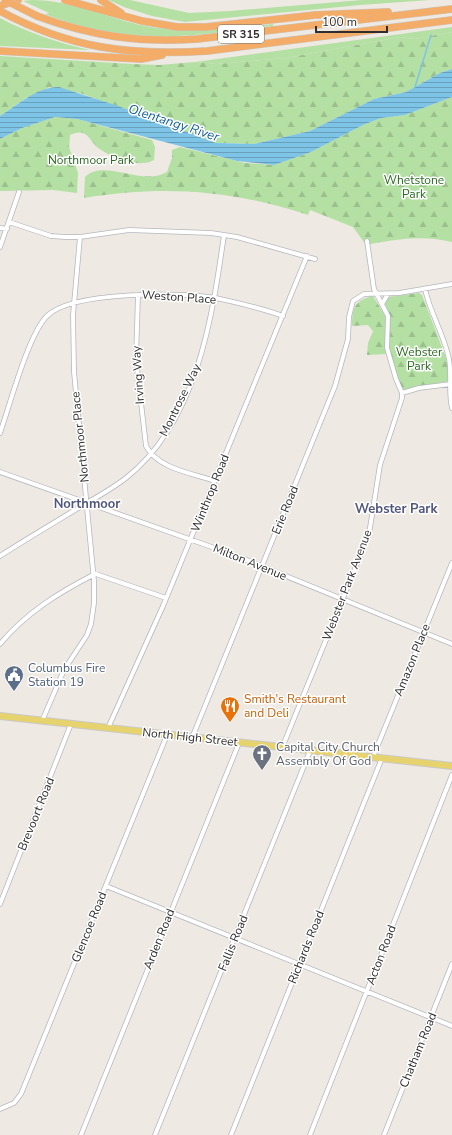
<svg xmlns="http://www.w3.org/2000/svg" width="452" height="1135" font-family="'Nunito Sans',sans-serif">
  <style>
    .grass { fill: #b4e0a3 }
    .forest { fill: url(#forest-firs) }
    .water { fill: url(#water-rules) }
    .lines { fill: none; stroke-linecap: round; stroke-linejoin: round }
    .stream { stroke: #7ec4e7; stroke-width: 1.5 }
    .street-casing { stroke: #b5b7c0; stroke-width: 5.5 }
    .primary-casing { stroke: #c9c9c9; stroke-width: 8 }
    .highway-casing { stroke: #c9c9c9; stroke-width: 8 }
    .street { stroke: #fff; stroke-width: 4 }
    .primary { stroke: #e7d36d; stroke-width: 6 }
    .highway { stroke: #f3ad68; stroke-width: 7 }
    .highway-bridge-casing { stroke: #c9c9c9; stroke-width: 8; stroke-linecap: butt }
    .highway-bridge { stroke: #f3ad68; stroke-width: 7 }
    .labels { text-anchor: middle; stroke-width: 3; stroke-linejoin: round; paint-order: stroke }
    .shield { fill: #fff; stroke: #6d6d6d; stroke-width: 1 }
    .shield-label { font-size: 11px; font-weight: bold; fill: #2e2e2e }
    .park-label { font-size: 12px; fill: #2b6821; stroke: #fff }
    .street-label { font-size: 12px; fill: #2e2e2e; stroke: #fff }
    .service-label { font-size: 12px; fill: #4e5e75; stroke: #fff; text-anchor: start }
    .food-label { font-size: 12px; fill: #c56008; stroke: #fff; text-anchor: start }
    .worship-label { font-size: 12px; fill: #5b616d; stroke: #fff; text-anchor: start }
    .water-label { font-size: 13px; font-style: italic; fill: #186397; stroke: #fff }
    .neighbourhood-label { font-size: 13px; font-weight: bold; fill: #51567c; stroke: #fff }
  </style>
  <defs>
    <pattern id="forest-firs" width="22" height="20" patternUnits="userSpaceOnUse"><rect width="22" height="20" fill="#b4e0a3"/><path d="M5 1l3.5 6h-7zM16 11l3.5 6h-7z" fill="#9bc08d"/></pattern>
    <pattern id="water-rules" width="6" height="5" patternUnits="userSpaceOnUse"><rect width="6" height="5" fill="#7ec4e7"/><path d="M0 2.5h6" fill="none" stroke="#68a0bc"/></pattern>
  </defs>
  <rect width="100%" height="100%" fill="#eee9e2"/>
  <path class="grass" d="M32 0C72 0 107 18 145 26 188 34 230 29 273 24V26C219 32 163 42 109 33 87 29 66 22 45 14L49 13 23 1Z
    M109 0H130L189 13 230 11 362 0H430L360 5 185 22 152 16 124 7Z
    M0 18C28 33 59 43 90 50L0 46Z
    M452 27V32L415 39 400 37 286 58 217 64 195 62Z"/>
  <path class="forest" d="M452 32V69L440 73 406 92 374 99 310 131 254 144 216 143 80 93 50 87 26 98 0 116V56L132 64 159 65 195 62 217 64 286 58 400 37 415 39Z
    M452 97V242C420 235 397 239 366 245L353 227 310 210 308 215C232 190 163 185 84 198L85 177C105 158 141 187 167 172L172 158V150L180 147 245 163 274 165 311 152 363 125 381 118 405 115Z
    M55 117 77 119 152 140 155 147 154 160C138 169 111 157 98 148 93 144 90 137 85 134 80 131 75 133 70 135L69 147 78 173 77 193 53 190 0 191V139L22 128Z
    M419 293 422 295 448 363 449 381 403 390C395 377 389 356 388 341 388 327 392 317 385 304L389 297Z
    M373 296 385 316 386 354 367 355 368 343 373 331 368 325 352 326C352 308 355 300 373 296Z"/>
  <path class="water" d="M452 69V97L405 115 381 118 363 125 311 152 274 165 237 161 77 119 55 117 22 128 0 139V116C18 105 36 87 59 87L118 106 216 143 254 144 310 131 374 99 406 92 440 73Z"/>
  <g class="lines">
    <path class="stream" d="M415 87 431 35"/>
    <defs>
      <path id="street" d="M9 222 51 236 65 237H80L129 230 211 233 237 237 315 259
        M0 228 7 229
        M0 247 19 192
        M425 289C430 313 444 334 449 359 452 375 448 392 452 408
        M138 295 136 359 146 446C158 469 192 473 215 481
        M382 304 388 294
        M402 393 419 388 451 384
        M0 433C10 405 28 335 47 316 72 291 181 292 216 298 238 303 262 308 283 316
        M0 472 237 556 452 644
        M0 556C28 538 57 521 85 504 99 496 113 488 126 478 197 422 212 319 224 235
        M93 573 166 598
        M0 644C26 613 58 593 93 575
        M42 721 64 670 87 635 91 624 94 603V581L74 372 73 315 80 237
        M108 728 163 606 307 256
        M192 738 335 386 348 339 349 317 353 301 364 294 399 293 452 284
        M282 748 369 534 380 465 402 398V393L396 379 387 348 388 316 374 289 367 241
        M373 757 452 563
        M106 886 452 1026
        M0 904 71 724
        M0 1109 14 1103 21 1094 167 735
        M81 1135 239 743
        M155 1135 310 751
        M231 1135 382 758
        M310 1135 452 775
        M384 1135 452 964"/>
      <path id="primary" d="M0 716 452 766"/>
      <path id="highway" d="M65 0 142 21 177 27H206L315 15 388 12
        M101 0 121 13
        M0 6 18 0
        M0 11C69 48 129 56 207 51L452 20
        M37 16C91 36 139 43 197 39L452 9
        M0 51 141 59 162 55"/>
    </defs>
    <use href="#street" class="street-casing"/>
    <use href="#primary" class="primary-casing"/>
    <use href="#highway" class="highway-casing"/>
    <use href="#street" class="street"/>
    <use href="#primary" class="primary"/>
    <use href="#highway" class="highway"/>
    <defs>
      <path id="highway-bridge" d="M5 0 37 16"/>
    </defs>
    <use href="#highway-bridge" class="highway-bridge-casing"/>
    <use href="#highway-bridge" class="highway-bridge"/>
  </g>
  <defs>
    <symbol id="civic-pin" viewBox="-11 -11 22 30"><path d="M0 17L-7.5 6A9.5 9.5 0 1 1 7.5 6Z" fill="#5c6f8a" stroke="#fff"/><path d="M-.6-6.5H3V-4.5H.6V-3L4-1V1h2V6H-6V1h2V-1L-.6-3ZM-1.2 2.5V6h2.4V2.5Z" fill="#fff"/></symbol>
    <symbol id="restaurant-pin" viewBox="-11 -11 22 30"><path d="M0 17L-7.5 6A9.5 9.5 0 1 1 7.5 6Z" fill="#e8710a" stroke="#fff"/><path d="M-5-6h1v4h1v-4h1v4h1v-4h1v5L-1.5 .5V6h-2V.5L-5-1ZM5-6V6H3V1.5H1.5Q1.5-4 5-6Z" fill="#fff"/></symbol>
    <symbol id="church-pin" viewBox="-11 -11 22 30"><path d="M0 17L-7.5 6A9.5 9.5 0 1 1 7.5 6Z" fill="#6b7280" stroke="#fff"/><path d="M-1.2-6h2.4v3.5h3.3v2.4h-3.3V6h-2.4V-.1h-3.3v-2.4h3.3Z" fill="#fff"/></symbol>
  </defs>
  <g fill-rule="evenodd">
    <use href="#civic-pin" x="3" y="664" width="22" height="30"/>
    <use href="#restaurant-pin" x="219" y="695" width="22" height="30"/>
    <use href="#church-pin" x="251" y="743" width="22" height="30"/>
  </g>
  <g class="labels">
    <rect class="shield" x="218" y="25" width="46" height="18" rx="3"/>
    <g class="shield-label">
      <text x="241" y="38">SR 315</text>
    </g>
    <g class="park-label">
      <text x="91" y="164">Northmoor Park</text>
      <text x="414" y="184">Whetstone<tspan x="414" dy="14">Park</tspan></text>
      <text x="419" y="356">Webster<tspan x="419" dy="14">Park</tspan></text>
    </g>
    <g class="street-label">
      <text transform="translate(179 297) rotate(4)" y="4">Weston Place</text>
      <text transform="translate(138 375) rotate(-94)" y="4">Irving Way</text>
      <text transform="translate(180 400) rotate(-64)" y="4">Montrose Way</text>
      <text transform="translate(80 437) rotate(-96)" y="4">Northmoor Place</text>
      <text transform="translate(210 493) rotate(-68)" y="4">Winthrop Road</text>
      <text transform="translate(285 510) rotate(-68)" y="4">Erie Road</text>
      <text transform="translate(250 562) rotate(22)" y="4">Milton Avenue</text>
      <text transform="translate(347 585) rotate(-69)" y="4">Webster Park Avenue</text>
      <text transform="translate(412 660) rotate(-68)" y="4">Amazon Place</text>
      <text transform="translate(190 737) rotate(6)" y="4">North High Street</text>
      <text transform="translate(36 814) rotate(-68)" y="4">Brevoort Road</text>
      <text transform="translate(89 927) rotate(-68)" y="4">Glencoe Road</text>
      <text transform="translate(159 939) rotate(-68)" y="4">Arden Road</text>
      <text transform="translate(233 943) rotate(-68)" y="4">Fallis Road</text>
      <text transform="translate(306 947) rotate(-68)" y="4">Richards Road</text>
      <text transform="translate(381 955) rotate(-69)" y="4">Acton Road</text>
      <text transform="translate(418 1050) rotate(-68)" y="4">Chatham Road</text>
    </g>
    <g class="service-label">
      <text x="28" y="672">Columbus Fire<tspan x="28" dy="14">Station 19</tspan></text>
    </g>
    <g class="food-label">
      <text x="244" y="703">Smith's Restaurant<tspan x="244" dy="14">and Deli</tspan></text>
    </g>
    <g class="worship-label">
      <text x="276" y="751">Capital City Church<tspan x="276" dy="14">Assembly Of God</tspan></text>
    </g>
    <g class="water-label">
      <text transform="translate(174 122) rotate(18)" y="5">Olentangy River</text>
    </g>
    <g class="neighbourhood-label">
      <text x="87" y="508">Northmoor</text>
      <text x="396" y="513">Webster Park</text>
    </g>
  </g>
  <path d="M316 26v6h71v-6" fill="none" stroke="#2e2e2e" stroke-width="2"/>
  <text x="322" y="26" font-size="12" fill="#2e2e2e" stroke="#ffffff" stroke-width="3" paint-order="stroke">100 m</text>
</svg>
